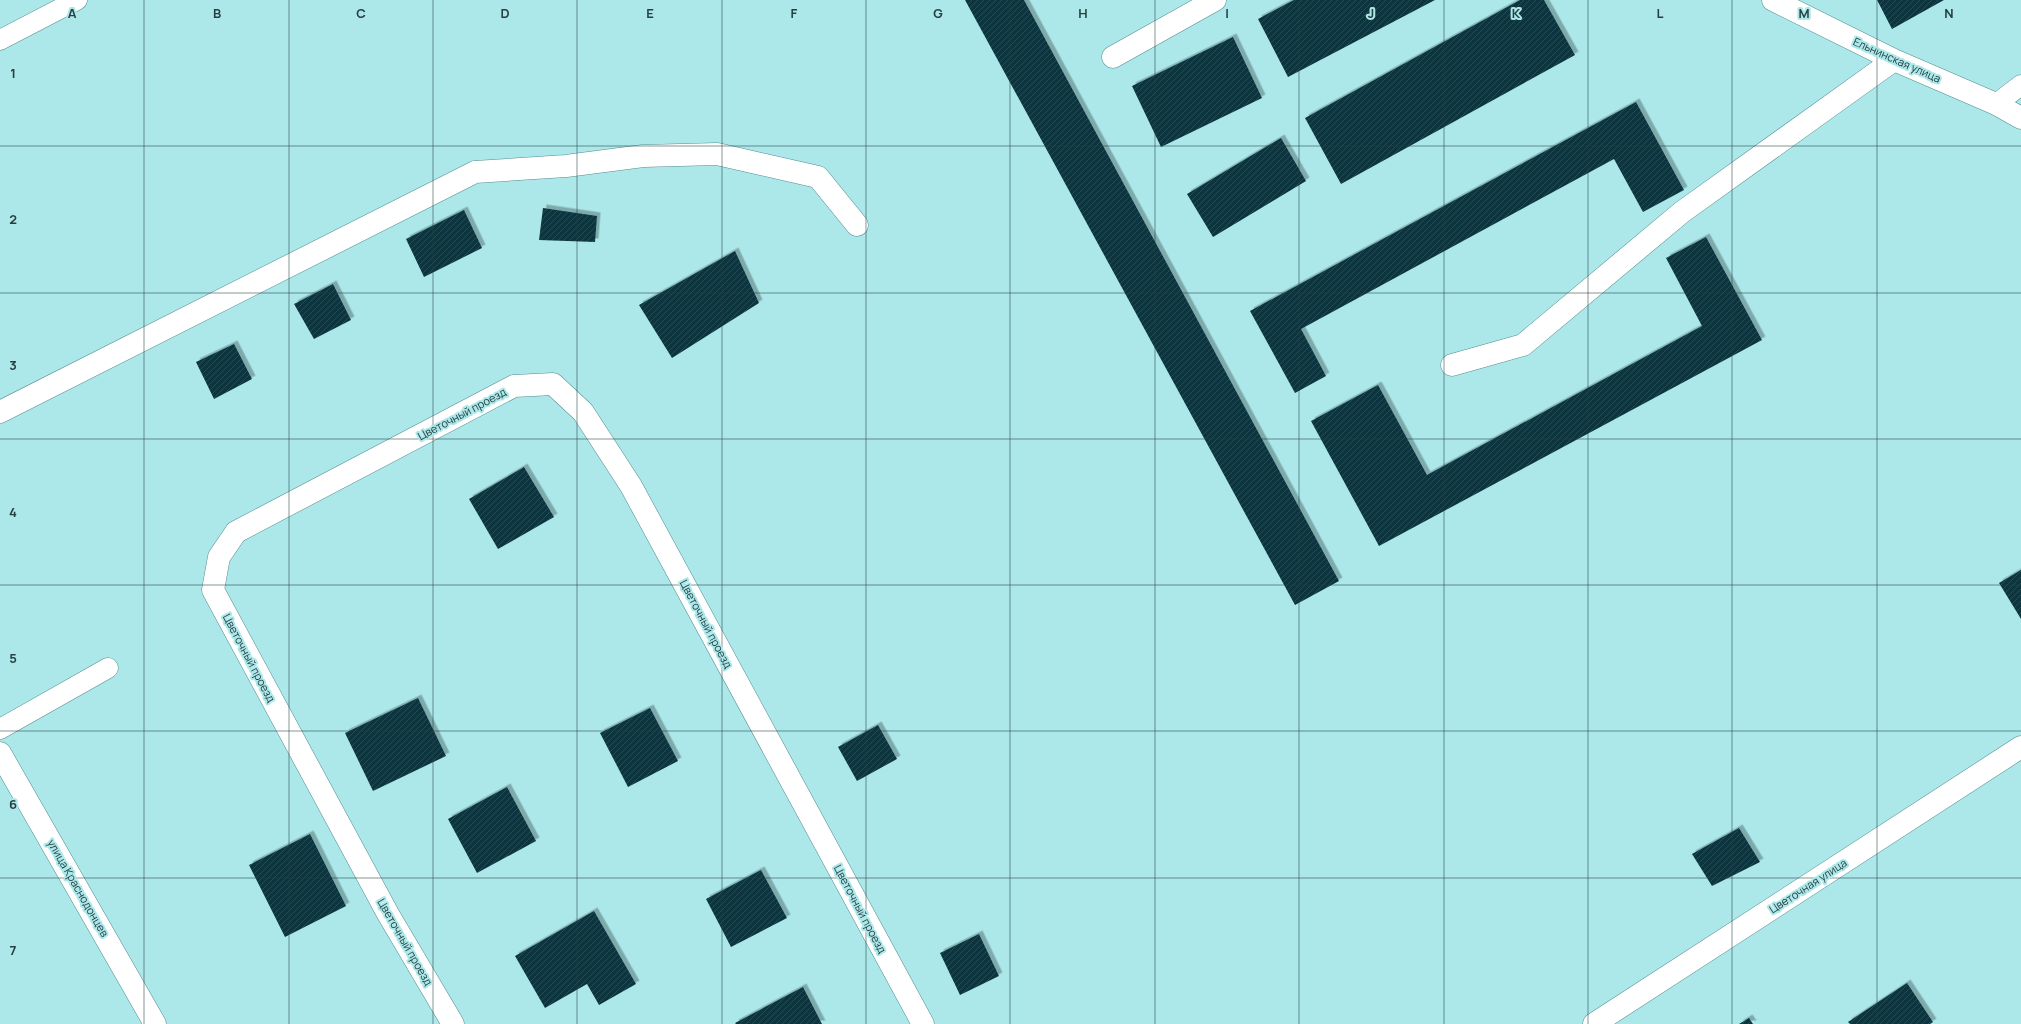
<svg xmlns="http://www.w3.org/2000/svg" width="2021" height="1024" font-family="Manrope,sans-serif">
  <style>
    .building { fill: url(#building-hatch); filter: url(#shadow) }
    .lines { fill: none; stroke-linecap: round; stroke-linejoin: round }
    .lane-casing { stroke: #538d8f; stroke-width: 21 }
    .street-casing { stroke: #538d8f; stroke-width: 23 }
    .lane { stroke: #fff; stroke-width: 20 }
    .street { stroke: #fff; stroke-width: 22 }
    .grid { fill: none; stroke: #263f40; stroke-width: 1; stroke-opacity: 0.55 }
    .labels { text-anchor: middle; stroke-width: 4; stroke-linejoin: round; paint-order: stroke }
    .street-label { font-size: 11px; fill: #263f40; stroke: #ace8ea }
    .grid-label { font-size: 13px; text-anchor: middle; font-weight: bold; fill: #263f40; stroke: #ace8ea; stroke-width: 4; stroke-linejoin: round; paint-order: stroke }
  </style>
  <defs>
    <pattern id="building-hatch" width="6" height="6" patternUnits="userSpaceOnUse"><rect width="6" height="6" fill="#0c3641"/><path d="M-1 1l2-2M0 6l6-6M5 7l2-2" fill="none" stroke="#274b55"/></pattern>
    <filter id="shadow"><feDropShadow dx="3.5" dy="-3.5" stdDeviation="0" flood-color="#0004"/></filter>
  </defs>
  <rect width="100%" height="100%" fill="#ace8ea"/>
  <path class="building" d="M965 0H1024L1339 581 1295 605Z
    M1294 0H1435L1288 77 1258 19Z
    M1520 0H1544L1575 55 1341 184 1305 118Z
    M1877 0H1944L1892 29Z
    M1233 37 1262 98 1161 147 1132 86Z
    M1636 102 1684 190 1643 212 1614 159 1301 329 1326 376 1295 393 1250 311Z
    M1281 138 1306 181 1213 237 1187 194Z
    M543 208 597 216 595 242 539 240Z
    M464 210 482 248 424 277 406 239Z
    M1706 237 1762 340 1379 546 1311 421 1378 385 1427 475 1702 326 1666 258Z
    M735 251 759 303 672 358 639 305Z
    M333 284 351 320 314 339 294 304Z
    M234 344 252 379 214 399 196 362Z
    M524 467 554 517 498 549 469 499Z
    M2021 570V619L1999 583Z
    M418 698 446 756 373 791 345 733Z
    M650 708 678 761 628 787 600 733Z
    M878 725 897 759 857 781 838 747Z
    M507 787 536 841 477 873 448 819Z
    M1739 828 1760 862 1712 886 1692 854Z
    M310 834 346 906 285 937 249 865Z
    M761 870 787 918 731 947 706 899Z
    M594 911 636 984 599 1005 587 984 545 1008 515 956Z
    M979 934 999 976 960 995 940 953Z
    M1907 983 1933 1022 1930 1024H1850L1848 1022Z
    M803 987 822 1024H736L735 1023Z
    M1749 1018 1753 1024H1739Z"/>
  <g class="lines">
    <defs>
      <path id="lane" d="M0 40 77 0
        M1996 104 2021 85
        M0 729 108 668"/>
      <path id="street" d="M1773 0 1894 60 1996 104 2021 118
        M1113 57 1215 0
        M1452 365 1523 345 1682 212 1894 60
        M0 412 475 172 566 166 643 156 717 154 818 177 857 225
        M0 753 155 1024
        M453 1024 388 914 213 590 219 557 236 532 514 386 553 384 583 412 631 486 923 1024
        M1594 1024 2021 747"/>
    </defs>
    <use href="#lane" class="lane-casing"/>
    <use href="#street" class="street-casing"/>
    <use href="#lane" class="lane"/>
    <use href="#street" class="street"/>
  </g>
  <path class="grid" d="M144 0V1024M289 0V1024M433 0V1024M577 0V1024M722 0V1024M866 0V1024M1010 0V1024M1155 0V1024M1299 0V1024M1444 0V1024M1588 0V1024M1732 0V1024M1877 0V1024M0 146H2021M0 293H2021M0 439H2021M0 585H2021M0 731H2021M0 878H2021"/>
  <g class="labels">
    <g class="street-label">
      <text transform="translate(1897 60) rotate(24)" y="4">Ельнинская улица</text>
      <text transform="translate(462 414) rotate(-28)" y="4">Цветочный проезд</text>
      <text transform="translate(706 624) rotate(62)" y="4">Цветочный проезд</text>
      <text transform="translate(249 658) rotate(62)" y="4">Цветочный проезд</text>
      <text transform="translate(1808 886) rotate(-33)" y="4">Цветочная улица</text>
      <text transform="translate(78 888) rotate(60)" y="4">улица Краснодонцев</text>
      <text transform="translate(860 909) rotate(62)" y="4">Цветочный проезд</text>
      <text transform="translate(405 942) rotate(60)" y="4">Цветочный проезд</text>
    </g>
  </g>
  <g class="grid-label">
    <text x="72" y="18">A</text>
    <text x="217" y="18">B</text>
    <text x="361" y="18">C</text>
    <text x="505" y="18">D</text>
    <text x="650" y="18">E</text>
    <text x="794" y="18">F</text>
    <text x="938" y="18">G</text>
    <text x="1083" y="18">H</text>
    <text x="1227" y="18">I</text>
    <text x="1371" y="18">J</text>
    <text x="1516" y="18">K</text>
    <text x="1660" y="18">L</text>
    <text x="1804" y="18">M</text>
    <text x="1949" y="18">N</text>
    <text x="13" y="78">1</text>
    <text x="13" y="224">2</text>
    <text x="13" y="370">3</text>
    <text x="13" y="517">4</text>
    <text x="13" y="663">5</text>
    <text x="13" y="809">6</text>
    <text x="13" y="955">7</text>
  </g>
</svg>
